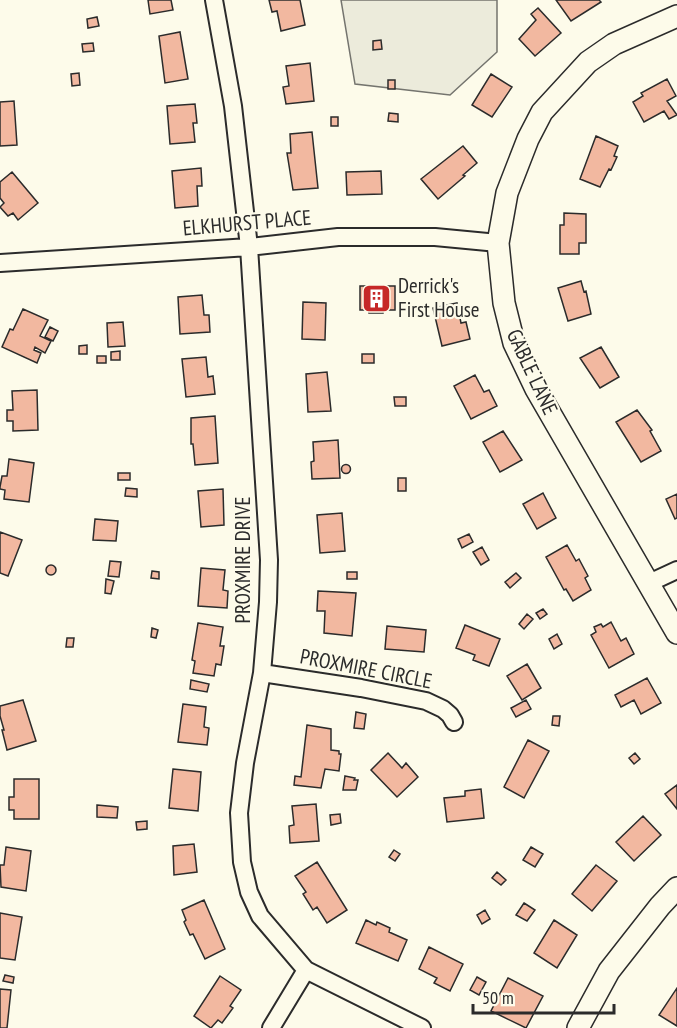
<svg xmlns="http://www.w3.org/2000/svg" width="677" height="1028" font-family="'PT Sans Narrow',sans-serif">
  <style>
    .green { fill: #ecebdb; stroke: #74746e; stroke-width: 1.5 }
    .building { fill: #f2b8a0; stroke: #2b2b2b; stroke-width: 1.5 }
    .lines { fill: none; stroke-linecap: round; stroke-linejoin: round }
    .minor-casing { stroke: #2b2b2b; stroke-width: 20 }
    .tertiary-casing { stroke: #2b2b2b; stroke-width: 24 }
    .minor { stroke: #fdfbea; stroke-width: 16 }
    .tertiary { stroke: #fdfbea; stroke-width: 21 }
    .labels { text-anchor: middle; stroke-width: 4.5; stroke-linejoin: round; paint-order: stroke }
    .street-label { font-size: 21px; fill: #2b2b2b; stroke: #fdfbea }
    .poi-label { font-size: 21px; fill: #2b2b2b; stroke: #fdfbea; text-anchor: start }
  </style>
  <rect width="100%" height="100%" fill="#fdfbea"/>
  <path class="green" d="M341 0H497V52L450 95 355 84Z"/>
  <path class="building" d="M148 0H171L173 10 150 14Z
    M269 0H300L305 25 281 31 277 11 272 12Z
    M556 0H599L601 2 571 21Z
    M538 8 561 33 535 56 519 39 536 20 531 14Z
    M97 17 99 26 88 28 87 19Z
    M180 32 188 79 165 83 159 36Z
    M381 40 382 49 373 50V41Z
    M93 43 94 51 83 52 82 44Z
    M310 63 314 101 286 104 283 87 289 86 286 66Z
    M79 73 80 85 72 86 71 74Z
    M491 74 512 87 492 117 472 105Z
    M667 79 676 96 667 101 677 115 669 119 664 111 644 122 633 102 643 96 641 93Z
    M388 80H395V89H388Z
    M14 101 17 145 0 146V102Z
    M195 104 197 123H193L195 142 170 144 167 106Z
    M389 113 398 114V122L388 121Z
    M331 117H338V126H331Z
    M312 132 318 188 293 190 287 153H291L290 134Z
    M596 136 618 146 614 156 617 157 611 170 609 169 600 187 580 179Z
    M463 146 477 163 463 175 465 176 438 199 421 179Z
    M201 168 202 186H197L198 206 175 208 172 171Z
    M381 171 382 194 347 195 346 172Z
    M12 172 38 203 18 220 13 213 8 216 0 207 4 203 0 198V182Z
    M564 213 586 214V243H579V254H560V225H564Z
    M581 281 584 292 586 291 591 314 568 321 558 288Z
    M360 286H395V310H383V313H369V310H360Z
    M202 295 204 315H209L210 332 180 334 178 297Z
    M303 302 326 303 325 340 302 339Z
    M457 303 461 323 466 322 470 339 442 346 433 308Z
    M23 309 48 320 40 336 51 341 45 353 35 347 34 350 41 353 37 363 2 347 10 329 13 330Z
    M123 322 125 346 108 347 107 323Z
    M50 327 58 331 53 341 45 337Z
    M87 345V354H79V346Z
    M601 347 619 377 600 388 580 358Z
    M120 351V360H111V352Z
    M362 354H374V363H362Z
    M97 356H106V363H97Z
    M206 357 208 377 213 376 215 394 186 397 182 359Z
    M327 372 331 411 308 412 306 374Z
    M475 375 484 392 489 390 497 406 471 419 454 386Z
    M37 390 38 430 13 431V421H7V410H13L12 391Z
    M394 397H406V406H395Z
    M637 410 652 430 650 431 661 451 641 462 616 422Z
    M215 416 218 463 195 465 193 444H191V418Z
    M503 431 522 460 500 472 483 442Z
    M338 440 340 478 312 479 311 462 314 461 313 442Z
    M9 459 34 463 29 502 4 499 5 490 0 489V487L2 476H7Z
    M341.5 469a4.5 4.5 0 1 1 9 0a4.5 4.5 0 1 1-9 0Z
    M118 473H130V480H118Z
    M398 478H406V491H398Z
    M126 488 137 489V497L125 496Z
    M223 489 224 525 201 527 198 491Z
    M543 493 556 518 537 529 523 504Z
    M677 494V518L675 519 666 499Z
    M342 513 345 551 320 553 317 515Z
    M95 519 118 521 116 541 93 540Z
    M0 532 22 540 8 576 0 573Z
    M469 534 473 542 462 548 458 539Z
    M567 545 576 561 579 559 588 576 585 578 591 590 573 601 566 589 564 590 546 557Z
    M482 547 489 560 481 565 473 552Z
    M110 561 121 562 119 577 108 576Z
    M46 570a5 5 0 1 1 10 0a5 5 0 1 1-10 0Z
    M201 568 225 570 223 590 228 591 227 608 198 606Z
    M152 571 159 572V579L151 578Z
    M347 572H357V579H347Z
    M516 573 521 578 510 588 505 582Z
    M106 579 114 581 111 594 105 593Z
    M318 591 356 593 352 636 324 633 325 611H317Z
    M543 609 547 614 540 619 536 613Z
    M527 614 533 619 524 629 519 624Z
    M611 622 621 641 626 638 634 654 609 668 591 635 596 632 594 627 601 624 603 627Z
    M198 623 223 627 220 646H224L221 665 216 664 214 676 193 673 195 661 192 660Z
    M465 625 500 639 489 666 473 660 475 655 456 648Z
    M387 626 426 630 424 652 385 649Z
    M152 628 158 630 156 638 151 637Z
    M557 634 562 644 554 649 549 639Z
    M67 638H74L73 647H66Z
    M527 664 541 688 522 700 507 676Z
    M647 678 661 703 641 714 634 700 621 707 615 695Z
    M191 680 209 684 207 692 190 689Z
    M23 700 36 741 7 750 2 730H4L0 716V706Z
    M526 700 531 709 516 717 511 708Z
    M183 704 206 707 204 727 209 728 207 745 178 742Z
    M356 712 366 714 364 729 354 728Z
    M553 716H560L559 726 552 725Z
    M307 725 331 729V750L339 751V754H341L339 771 325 769 321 788 294 785 295 776 301 777Z
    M528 740 549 751 524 798 504 787Z
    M388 753 402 768 406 763 418 777 397 797 371 770Z
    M635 753 640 759 634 764 629 758Z
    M173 769 201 772 198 811 169 808Z
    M345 776 355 778 354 780H358L356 790H343Z
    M14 779H39V819H14V810H9V797H14Z
    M677 785V809L665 794Z
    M481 789 484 818 447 822 444 798 465 796V791Z
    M316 804 319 841 290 843 289 826 294 825 292 806Z
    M97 805 118 807 117 818 97 817Z
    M340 814 341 823 331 825 330 815Z
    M643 816 661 835 634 861 616 842Z
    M147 821V829L137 830 136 822Z
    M194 844 197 872 174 875 173 846Z
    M6 847 31 851 26 891 1 887 0 865H4Z
    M531 847 543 854 535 867 523 860Z
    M394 850 400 854 395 861 389 857Z
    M317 862 347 910 327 923 317 907 313 910 303 894 306 892 295 876Z
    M596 865 617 881 592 911 572 894Z
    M497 872 506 880 501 885 492 878Z
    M204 900 225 949 205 959 193 934 190 935 184 922 186 920 182 910Z
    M524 903 535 910 527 921 516 915Z
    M485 910 490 919 482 924 477 915Z
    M0 913 22 917 15 960 0 958Z
    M366 920 376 925 377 922 390 928 389 932 407 940 398 961 356 943Z
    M554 920 577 935 557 968 534 953Z
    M429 947 463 964 450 991 434 983 437 978 419 969Z
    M5 975 14 977 13 983 3 981Z
    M220 976 241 990 230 1006 233 1008 222 1023 218 1020 211 1028 194 1016Z
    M477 977 486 982 479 995 470 990Z
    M508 978 543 996 526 1028 491 1011Z
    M677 988V1026L659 1015Z
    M0 989 11 990 7 1028H0Z"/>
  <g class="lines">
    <defs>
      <path id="minor" d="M214 0 233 106 249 247 269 560 268 602 262 673 245 763 239 813 242 862 249 892 260 916 306 970 422 1028
        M0 263 249 247 338 237H435L498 243
        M649 583 677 570
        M262 673 361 688 426 701 443 709 450 715 454 722
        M271 1028 306 970"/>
      <path id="tertiary" d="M677 16 614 44 588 62 542 112 528 139 507 193 498 243 504 303 514 343 536 389 677 633
        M578 1028 609 971 660 906 677 888"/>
    </defs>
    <use href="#minor" class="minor-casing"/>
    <use href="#tertiary" class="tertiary-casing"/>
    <use href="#minor" class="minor"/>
    <use href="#tertiary" class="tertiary"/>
  </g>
  <defs>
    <symbol id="building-square" viewBox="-11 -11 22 22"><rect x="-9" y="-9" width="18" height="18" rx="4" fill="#c62828" stroke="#fdfbea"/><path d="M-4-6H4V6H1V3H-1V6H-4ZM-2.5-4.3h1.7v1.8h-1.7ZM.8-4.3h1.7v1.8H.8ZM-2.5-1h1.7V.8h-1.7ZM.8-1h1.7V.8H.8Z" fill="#fff"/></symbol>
  </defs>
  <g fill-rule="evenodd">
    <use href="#building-square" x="360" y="282" width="33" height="33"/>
  </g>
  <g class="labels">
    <g class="street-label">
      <text transform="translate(247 223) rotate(-5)" y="7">ELKHURST PLACE</text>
      <text transform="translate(532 372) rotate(65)" y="7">GABLE LANE</text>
      <text transform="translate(243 560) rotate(-90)" y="7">PROXMIRE DRIVE</text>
      <text transform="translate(366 669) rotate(11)" y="7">PROXMIRE CIRCLE</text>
    </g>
    <g class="poi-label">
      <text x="398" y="293">Derrick's<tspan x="398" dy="24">First House</tspan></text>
    </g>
  </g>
  <path d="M473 1004v9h141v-9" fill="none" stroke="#2b2b2b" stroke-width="3"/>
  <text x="482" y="1004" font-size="18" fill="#2b2b2b" stroke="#fdfbea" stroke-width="4.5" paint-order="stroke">50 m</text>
</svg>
